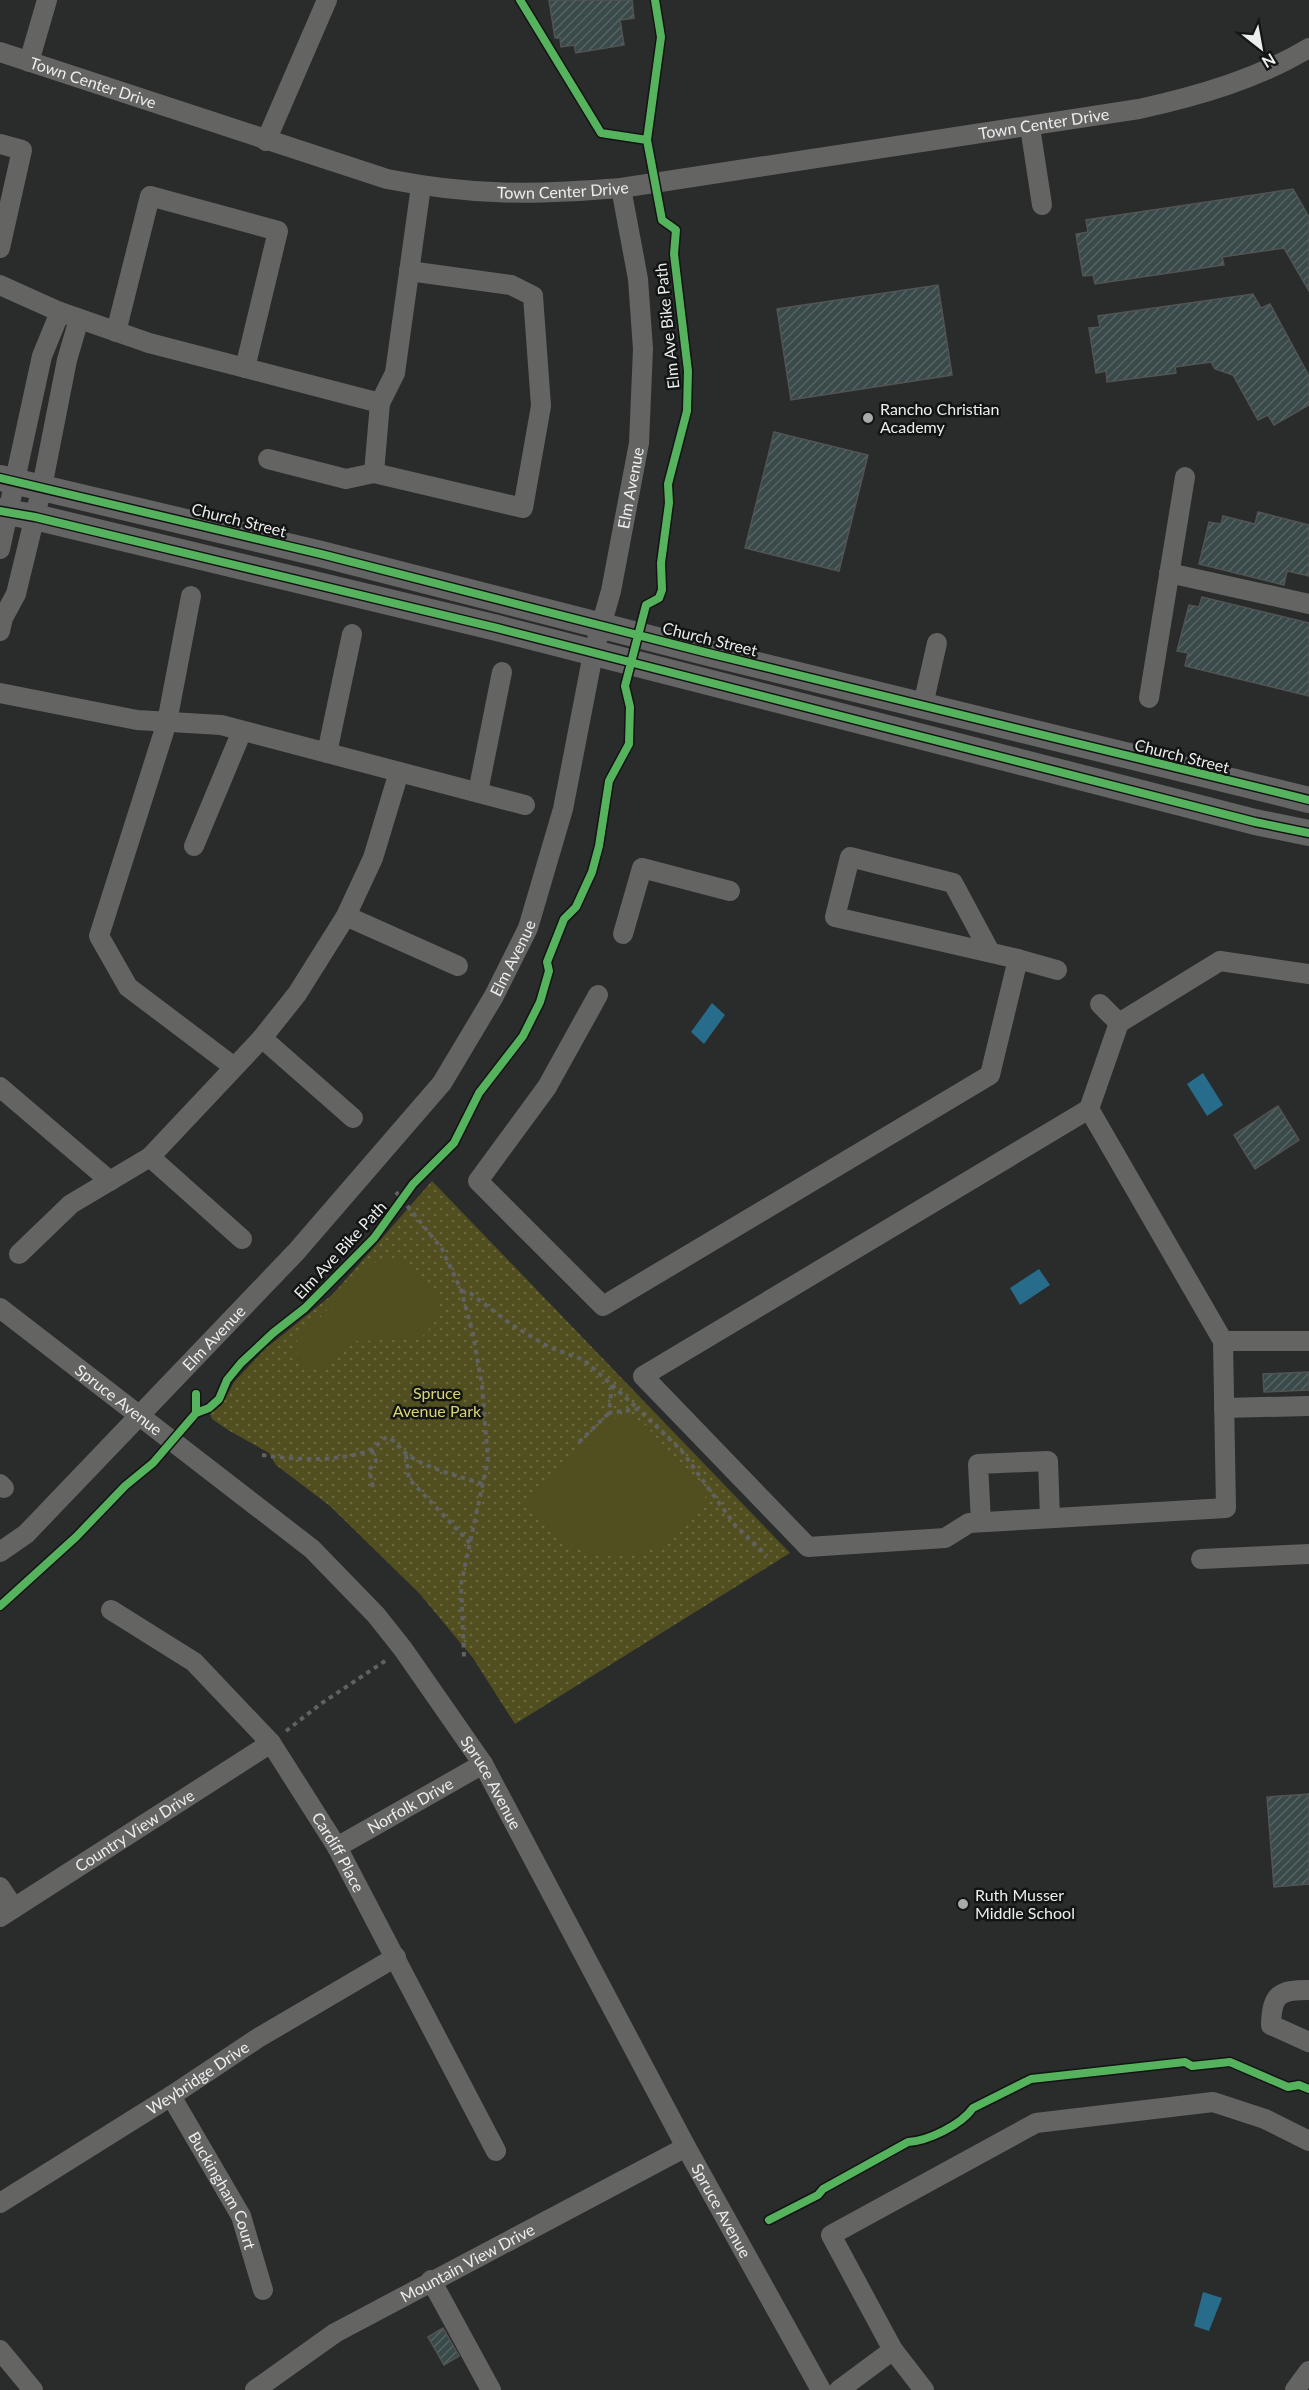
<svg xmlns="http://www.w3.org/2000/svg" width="1309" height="2390" font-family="Lato,sans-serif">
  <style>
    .grass { fill: url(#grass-dots) }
    .pitch { fill: #514f1f }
    .water { fill: #286c8b }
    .building { fill: url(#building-hatch); stroke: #525454; stroke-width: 1.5 }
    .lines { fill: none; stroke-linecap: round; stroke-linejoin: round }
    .path { stroke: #606161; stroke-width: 4; stroke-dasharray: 4.5 4.5; stroke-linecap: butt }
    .minor { stroke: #646463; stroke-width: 20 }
    .major { stroke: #646464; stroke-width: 26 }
    .cycleway-casing { stroke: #131414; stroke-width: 11 }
    .cycleway { stroke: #56b35d; stroke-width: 8 }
    .poi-dot { fill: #a8aaa9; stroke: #131414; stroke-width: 2 }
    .labels { text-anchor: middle; stroke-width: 5; stroke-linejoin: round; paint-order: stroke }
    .street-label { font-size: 16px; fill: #eceeed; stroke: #131414 }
    .poi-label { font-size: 16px; fill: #eceeed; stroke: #131414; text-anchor: start }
    .park-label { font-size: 16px; fill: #d9d575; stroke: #131414 }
  </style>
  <defs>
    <pattern id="grass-dots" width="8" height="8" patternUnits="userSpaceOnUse" patternTransform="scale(1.5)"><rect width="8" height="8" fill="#514f1f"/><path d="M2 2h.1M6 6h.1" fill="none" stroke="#6a6940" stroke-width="1.8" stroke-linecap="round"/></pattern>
    <pattern id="building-hatch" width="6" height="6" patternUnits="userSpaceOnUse" patternTransform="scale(1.5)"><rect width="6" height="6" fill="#3a4949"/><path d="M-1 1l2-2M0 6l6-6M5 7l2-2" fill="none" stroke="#576464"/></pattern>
  </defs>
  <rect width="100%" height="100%" fill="#2a2b2b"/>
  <path class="grass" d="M432 1181 790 1553 515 1724 473 1658 419 1593 330 1506 276 1465 269 1453 228 1430 212 1419 210 1414 221 1406 234 1382 265 1349 333 1294Z"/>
  <path class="pitch" d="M394 1257 437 1295 442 1314 420 1339 355 1341C339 1356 329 1372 306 1369L295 1351 297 1339 307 1326 321 1317 370 1263 389 1261Z
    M622 1416 634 1418 645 1425 707 1494C701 1504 695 1517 687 1525 656 1557 610 1566 570 1545 553 1537 539 1518 527 1504L596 1437C600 1424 608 1420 622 1416Z"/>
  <path class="water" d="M712 1003 725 1015 704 1044 691 1032Z
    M1203 1073 1223 1105 1207 1116 1187 1084Z
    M1039 1269 1050 1285 1020 1305 1010 1288Z
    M1203 2292 1222 2298 1209 2331 1194 2326Z"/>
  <path class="building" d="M549 0H632L634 18 620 20 624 45 576 53 574 45 561 47 560 38H555Z
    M1293 189 1309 217V291L1284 248 1222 257 1224 265 1095 284 1093 275 1083 276 1076 234 1088 232 1086 220Z
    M938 285 952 375 791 400 777 309Z
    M1253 294 1261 308 1270 304 1309 376V405L1274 425 1268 415 1258 420 1233 375 1215 369 1211 362 1175 367 1176 373 1107 382 1106 371 1096 373 1089 328 1100 327 1098 316Z
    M774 432 868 455 839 571 745 548Z
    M1258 512 1309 525V576L1287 571 1284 585 1199 564 1209 522 1221 524 1223 516 1255 524Z
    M1202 597 1309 623V696L1185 666 1188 653 1177 651 1189 605 1199 607Z
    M1278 1106 1299 1140 1255 1169 1234 1135Z
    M1309 1372V1390L1264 1392 1263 1374Z
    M1309 1794V1884L1274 1887 1267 1797Z
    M443 2328 459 2356 444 2365 428 2337Z"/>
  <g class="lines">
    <path class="path" d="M396 1192 442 1249 461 1290 473 1334 482 1386 488 1460 461 1584 464 1657
      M461 1291 470 1293 512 1325 549 1347 584 1360 612 1385 609 1413 638 1409 681 1450 735 1525 767 1556
      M612 1385 637 1408
      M579 1442 609 1413
      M372 1450 376 1461 369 1470 374 1491
      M262 1455C297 1460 334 1462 369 1451 375 1448 380 1441 387 1437 397 1441 400 1450 408 1455 430 1470 459 1476 483 1484
      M406 1455 409 1479 470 1543
      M286 1731 322 1703 388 1659"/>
    <g class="minor">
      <path id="s1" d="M0 52 387 179C473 196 534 195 621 188L1139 109C1198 96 1257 79 1309 48"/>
      <path d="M29 62 47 0"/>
      <path d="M1030 127 1042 205"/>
      <path d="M266 141 327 0"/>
      <path d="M0 144 22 150 0 248"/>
      <path d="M0 285 60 312 149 343 380 403 395 373 421 186"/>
      <path d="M116 332 150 196 278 231 245 368"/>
      <path d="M380 403 374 473 523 508 541 406 533 296 511 285 409 271"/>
      <path d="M268 459 346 479 374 473"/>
      <path d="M0 549 42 356 60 312"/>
      <path d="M1169 573 1309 604"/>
      <path d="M191 596 167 722 99 936 128 987 234 1067"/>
      <path d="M0 631 3 618 16 594 42 487 67 360 79 319"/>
      <path d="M0 693 137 720 221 725 525 805"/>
      <path d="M1149 698 1185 477"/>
      <path d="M923 705 937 643"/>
      <path d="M327 753 352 634"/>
      <path d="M478 792 502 672"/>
      <path d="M194 846 242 731"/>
      <path d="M346 916 458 966"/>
      <path d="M623 934 642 868 730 891"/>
      <path d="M990 952 953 883 850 857 835 917 1018 959"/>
      <path d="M598 995 547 1087 478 1181 603 1306 990 1075 1018 959 1057 970"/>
      <path d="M1100 1004 1119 1023"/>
      <path d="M262 1038 353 1118"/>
      <path d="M0 1087 110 1181"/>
      <path d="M1089 1109 643 1376 808 1547 945 1538 969 1523 1226 1508 1223 1341 1089 1109 1119 1023 1220 961 1309 974"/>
      <path d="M150 1157 242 1239"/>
      <path d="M19 1254 71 1204 150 1157 262 1038 297 994 346 916 373 858 399 772"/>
      <path id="s2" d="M0 1308 312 1549 376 1615 403 1649 483 1764 686 2147 821 2390"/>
      <path d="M1223 1341H1309"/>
      <path d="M1224 1408 1309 1406"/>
      <path d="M0 1484 4 1488"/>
      <path d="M981 1522 978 1464 1048 1461 1050 1518"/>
      <path id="s3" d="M0 1552 26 1534 296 1252 442 1083 494 996 528 928 563 809 593 654 611 591 639 443 643 349 638 279 621 188"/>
      <path d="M1201 1559 1309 1554"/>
      <path id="s4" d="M111 1610 194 1662 271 1743 337 1847 496 2151"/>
      <path id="s5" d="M337 1847 483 1764"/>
      <path d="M0 1887 14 1908"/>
      <path id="s6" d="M0 1917 271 1743"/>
      <path d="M1309 1990C1279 1990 1272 1994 1271 2025L1309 2042"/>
      <path id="s7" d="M171 2096 241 2216 263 2290"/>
      <path id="s8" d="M0 2203 171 2096 258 2038 396 1957"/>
      <path d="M431 2280 491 2390"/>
      <path d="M0 2350 33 2390"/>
      <path id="s9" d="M255 2390 335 2333 686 2147"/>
      <path d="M839 2390 893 2350"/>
      <path d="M924 2390 893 2350 831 2235 1036 2123 1213 2102 1265 2119 1309 2141"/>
      <path d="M1295 2390 1309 2371"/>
    </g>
    <path class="major" d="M0 478 321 554 708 653 1309 800
      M0 511 35 517 497 628 1255 822 1309 833"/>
    <defs>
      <path id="cycleway" d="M520 0 601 133 647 140
        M0 478 321 554 708 653 1309 800
        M0 511 35 517 497 628 1255 822 1309 833
        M196 1413 209 1408 219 1399 227 1380 241 1363 273 1333 305 1308 374 1238 413 1184 454 1143 479 1093 523 1036 540 1002 549 971 547 962 564 919 576 907 592 872 599 846 609 781 629 744 630 707 625 686 646 605 659 598 662 590 661 563 669 503 668 484 687 411 688 371 674 254 676 230 662 220 647 140 661 37 655 0
        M0 1606 76 1537 125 1486 153 1463 196 1413V1394
        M769 2220 818 2195 823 2189 908 2142C928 2141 961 2125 973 2108L1031 2079 1185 2062 1192 2066 1230 2062 1288 2087 1299 2085 1309 2089"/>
    </defs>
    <use href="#cycleway" class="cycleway-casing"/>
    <use href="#cycleway" class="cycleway"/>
  </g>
  <g class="poi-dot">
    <circle cx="868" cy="418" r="6"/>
    <circle cx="963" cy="1904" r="6"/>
  </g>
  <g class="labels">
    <g class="street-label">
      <text dy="6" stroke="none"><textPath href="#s1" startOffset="98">Town Center Drive</textPath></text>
      <text dy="6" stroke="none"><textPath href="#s1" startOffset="1070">Town Center Drive</textPath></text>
      <text dy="6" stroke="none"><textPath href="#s1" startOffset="584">Town Center Drive</textPath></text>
      <text transform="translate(667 326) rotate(-96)" y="6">Elm Ave Bike Path</text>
      <text dy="6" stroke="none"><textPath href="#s3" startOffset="1275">Elm Avenue</textPath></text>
      <text transform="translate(239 520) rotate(14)" y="6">Church Street</text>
      <text transform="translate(710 639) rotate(14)" y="6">Church Street</text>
      <text transform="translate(1182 756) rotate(14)" y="6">Church Street</text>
      <text dy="6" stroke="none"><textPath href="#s3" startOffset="789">Elm Avenue</textPath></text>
      <text transform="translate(340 1250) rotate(-47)" y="6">Elm Ave Bike Path</text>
      <text dy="6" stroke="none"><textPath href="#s3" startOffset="303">Elm Avenue</textPath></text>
      <text dy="6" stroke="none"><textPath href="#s2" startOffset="150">Spruce Avenue</textPath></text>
      <text dy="6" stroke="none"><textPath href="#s2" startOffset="690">Spruce Avenue</textPath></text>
      <text dy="6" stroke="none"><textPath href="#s5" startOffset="84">Norfolk Drive</textPath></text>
      <text dy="6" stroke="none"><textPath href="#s6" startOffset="160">Country View Drive</textPath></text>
      <text dy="6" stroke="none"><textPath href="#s4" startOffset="338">Cardiff Place</textPath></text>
      <text dy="6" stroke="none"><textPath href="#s8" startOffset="234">Weybridge Drive</textPath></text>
      <text dy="6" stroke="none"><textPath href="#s7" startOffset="108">Buckingham Court</textPath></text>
      <text dy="6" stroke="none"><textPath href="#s2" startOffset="1176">Spruce Avenue</textPath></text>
      <text dy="6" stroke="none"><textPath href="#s9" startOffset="248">Mountain View Drive</textPath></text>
    </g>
    <g class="poi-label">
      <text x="880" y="415">Rancho Christian<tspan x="880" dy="18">Academy</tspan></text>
      <text x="975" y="1901">Ruth Musser<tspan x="975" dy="18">Middle School</tspan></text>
    </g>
    <g class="park-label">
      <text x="437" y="1399">Spruce<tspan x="437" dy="18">Avenue Park</tspan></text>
    </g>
  </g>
  <g transform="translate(1261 48) rotate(149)" stroke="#131414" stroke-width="4.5" paint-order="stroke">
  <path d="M0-4.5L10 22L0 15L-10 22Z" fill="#eceeed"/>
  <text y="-9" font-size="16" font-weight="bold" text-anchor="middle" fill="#eceeed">N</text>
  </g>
</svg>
